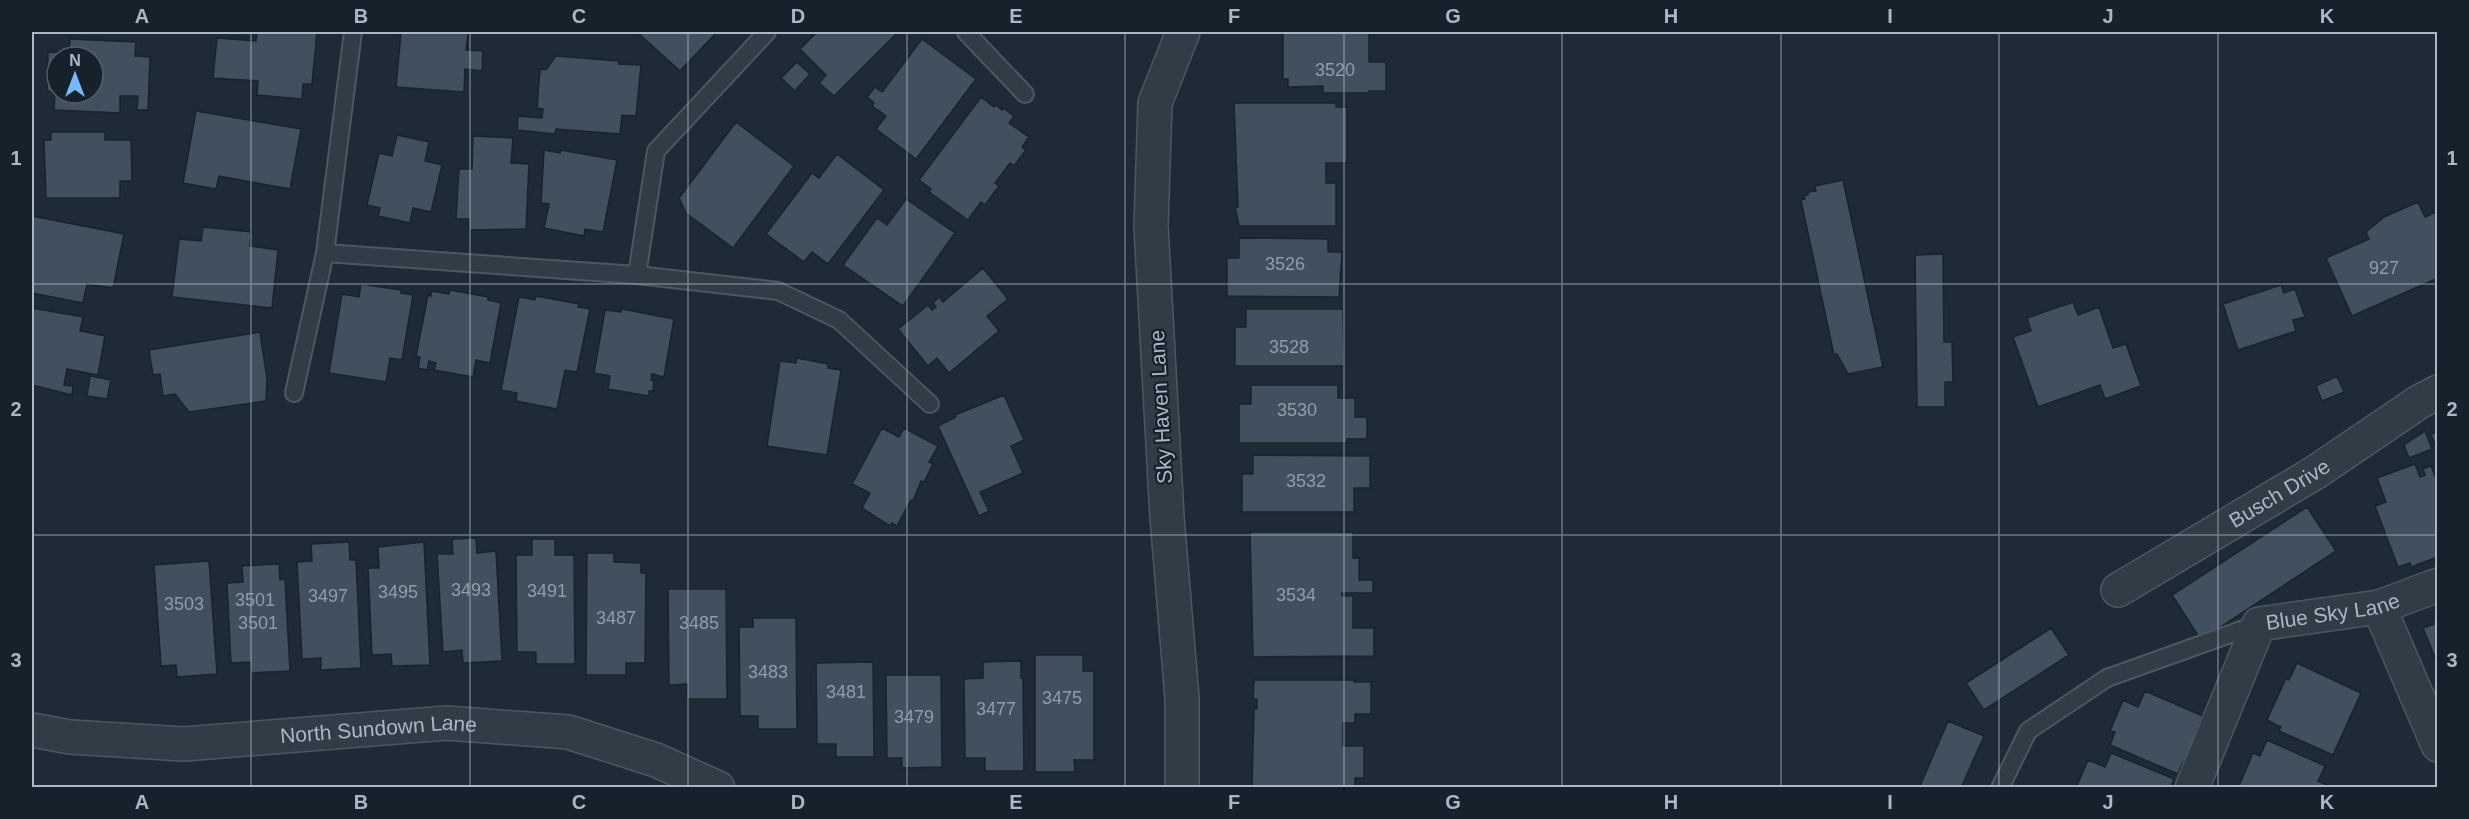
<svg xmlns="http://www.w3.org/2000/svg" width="2469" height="819" font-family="Helvetica,sans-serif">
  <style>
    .building { fill: #40505e; stroke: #19232d; stroke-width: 1.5; fill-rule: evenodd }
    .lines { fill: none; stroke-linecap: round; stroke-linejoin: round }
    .service-casing { stroke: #4c5762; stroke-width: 20 }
    .minor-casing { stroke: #4c5762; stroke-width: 36 }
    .tertiary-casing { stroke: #4c5762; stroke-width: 36 }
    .service { stroke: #313c47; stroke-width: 16 }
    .minor { stroke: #313c47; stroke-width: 33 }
    .tertiary { stroke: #313c47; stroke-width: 33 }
    .grid { fill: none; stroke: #aab7c4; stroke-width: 1.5; stroke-opacity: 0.55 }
    .labels { text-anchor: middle; stroke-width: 4.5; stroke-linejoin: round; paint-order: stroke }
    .number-label { font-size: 18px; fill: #909daa }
    .street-label { font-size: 21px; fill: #aab7c4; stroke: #17212b }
    .neatline { fill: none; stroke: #aab7c4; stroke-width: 2 }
    .grid-label { font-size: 20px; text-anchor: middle; font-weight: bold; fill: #aab7c4 }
  </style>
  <rect width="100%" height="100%" fill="#1e2a36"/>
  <path class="building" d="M257 32H317L312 84H303L302 99 257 95 258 81 213 78 217 38 256 41Z
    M401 32 468 33 466 50 483 51 482 71 465 69 464 92 396 87Z
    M637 32H717L680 71Z
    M817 32H898L834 96 819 83 826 75 800 49Z
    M1283 32H1373H1369V62H1386V91H1369V93H1323V86L1288 87V79H1283Z
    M70 39 136 42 135 56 150 57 148 110H137L138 96H120V113L54 110 55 92 47 91 48 52 69 53ZM57 57H93V93H57Z
    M922 39 976 79 916 159 876 129 886 116 872 106 874 103 867 97 875 87 882 92Z
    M556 56 619 61V64L641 65 636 116 622 115 620 134 556 129 555 134 517 130 518 116 542 118 543 109 537 108 540 69 546 70Z
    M797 62 810 74 795 91 781 78Z
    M981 97 994 107 996 105 1002 110 1003 108 1014 116 1009 123 1029 137 1022 147 1026 150 1014 166 1010 163 995 183 999 186 985 205 981 202 968 220 929 192 931 189 919 180Z
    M1234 103H1336V107H1347V163H1326V183H1336V226H1239L1235 207H1238Z
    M196 111 301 129 290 189 219 176 216 189 183 183Z
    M736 122 794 166 733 248 686 213 679 198Z
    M51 132H105V140H131L132 181H120V198H46L44 140H51Z
    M397 135 429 142 425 161 442 165 431 212 413 208 410 223 378 216 380 208 367 205 379 153 392 156Z
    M473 136 513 138 511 163 529 164 526 229 469 230V219H456L459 169H472Z
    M544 150 560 153 561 150 617 160 603 232 585 229 584 236 544 228 549 204 541 203Z
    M837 154 884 190 828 264 812 252 804 262 766 234 812 173 819 178Z
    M1843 180 1883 367 1848 374 1837 354 1834 355 1801 200 1805 199 1804 196 1808 195V192L1816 191 1815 186Z
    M906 199 955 233 903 306 843 265 877 218 887 225Z
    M2418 202 2425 217 2438 211V278L2352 316 2326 258 2369 239 2366 232 2384 217Z
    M32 216 124 234 113 288 87 284 83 303 32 293Z
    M203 227 251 232 250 246 278 250 272 308 172 297 179 239 201 241Z
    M1239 238 1328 239V252H1342L1339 297 1227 296V258H1239Z
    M1943 254 1944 342H1952L1953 382H1945V407H1917L1915 255Z
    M983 268 1008 299 987 316 999 331 949 373 937 358 928 366 898 329 928 305 932 310 936 307 933 303 939 297 943 302Z
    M361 284 401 290V293L413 295 402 360 390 358 386 382 329 373 342 294 359 297Z
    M2281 285 2284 293 2295 289 2305 317 2293 320 2296 331 2238 350 2223 304Z
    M450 290 488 297V300L501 303 490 363 476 360 473 377 434 370 436 363 429 361 427 370 418 368 420 357 416 356 428 295 431 296V291L449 294Z
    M536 296 579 304 578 307 590 309 577 372 565 370 557 409 516 401 517 393 501 390 519 297 535 300Z
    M2073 302 2078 315 2099 307 2113 348 2126 344 2141 386 2105 399 2100 385 2038 407 2013 337 2031 331 2027 318Z
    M32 308 83 317 80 331 105 336 98 375 67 369 64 385 73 386 72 395 32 385Z
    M622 309 674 319 664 377 652 374 651 380 654 381 653 391H649V396L608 389 610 376 594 373 605 310 621 312Z
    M1246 309H1343L1344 366H1235V327H1246Z
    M260 332 267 379 266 401 189 412 175 394 163 396 160 374 153 375 149 350Z
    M797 358 828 364V368L841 370 827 455 767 446 780 361 796 363Z
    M90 376 111 380 107 399 87 396Z
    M2337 376 2344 392 2322 401 2316 386Z
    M1251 385H1338V398H1355V417H1367V439H1347V443H1239V404H1251Z
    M1004 395 1024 440 1011 446 1023 473 980 492 989 511 979 516 938 426 956 417 955 415Z
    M882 428 899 437 904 428 938 446 929 462 933 464 924 482 921 481 913 501 911 500 897 526 892 523 890 526 862 508 870 493 852 484Z
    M2425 431 2432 449 2409 458 2404 445Z
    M2438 432V453L2431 434Z
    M1253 455 1370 456V488H1354V512H1242V474H1253Z
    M2415 464 2420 477 2425 475 2423 469 2431 466 2438 483V557L2411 567 2410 563 2398 567 2375 506 2386 502 2377 478Z
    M2307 507 2336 551 2201 640 2172 595Z
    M1250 532H1353V558H1359V580H1373V593H1342V596H1353V628H1374V656L1253 657Z
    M476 538 477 553 496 551 502 661 463 663 462 650 443 652 437 554H453L452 539Z
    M532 539H555V555H574L575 664H536V652H517L516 555H532Z
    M349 542 350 560H356L361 668 321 670V658L302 659 297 562 312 561 311 544Z
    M424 542 430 665 392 666 391 654 372 655 368 568H379L378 547Z
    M587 553H614V562L641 563V573H646L645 663H626V675H586Z
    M209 561 217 674 177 677 176 665 161 666 154 565Z
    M279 564 280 580 285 579 290 671 251 673 250 662 231 663 227 583 243 582 242 566Z
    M668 589H726L727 699H687V684L669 685Z
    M753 618H796L797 729H758V716H740L739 627H753Z
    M2438 619V665L2423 628 2434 624 2433 621Z
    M2051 628 2069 655 1984 710 1966 683Z
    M1035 655H1083V671H1094V760H1074L1075 772H1035Z
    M1021 661V678H1023L1024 771H985V758H965L964 679 983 678V662Z
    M873 662 874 757H836V744H817L816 663Z
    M2297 663 2361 693 2333 755 2279 731 2281 727 2267 720 2286 678 2289 680Z
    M886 675H941L942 767 902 768V758H887Z
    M1254 680H1354V682H1371V714H1355V723H1343V746H1364V778H1355V788H1252L1254 709H1257V699H1253Z
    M2145 691 2203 716 2196 732 2202 735 2189 765 2183 762 2178 774 2110 745 2115 732 2110 731 2123 700 2138 707Z
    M1948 721 1984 736 1961 788H1922L1920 786Z
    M2267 740 2325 766 2318 781 2334 788H2238L2253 753 2260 756Z
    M2111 753 2174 779 2170 788H2076L2088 760 2105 767Z"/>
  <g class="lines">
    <defs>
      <path id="service" d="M966 32 1025 94
        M325 253 637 275 778 291 839 320 930 404
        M637 275 656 151 767 32
        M294 393 325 253 353 32
        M2000 788 2028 731 2107 678 2258 624"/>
      <g id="minor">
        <path id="s1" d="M2118 590 2316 472 2419 402 2438 392"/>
        <path d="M2379 607 2438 745"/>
        <path id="s2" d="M32 730 70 737 184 744 447 723 568 732 656 760 718 788"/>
        <path id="s3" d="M2192 788 2259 624 2379 607 2438 585"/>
      </g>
      <path id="tertiary" d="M1182 788V698L1167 517 1151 226 1155 103 1183 32"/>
    </defs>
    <use href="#service" class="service-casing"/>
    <use href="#minor" class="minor-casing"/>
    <use href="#tertiary" class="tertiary-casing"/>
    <use href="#service" class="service"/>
    <use href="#minor" class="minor"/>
    <use href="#tertiary" class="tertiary"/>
  </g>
  <path class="grid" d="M251 32V788M470 32V788M688 32V788M907 32V788M1125 32V788M1344 32V788M1562 32V788M1781 32V788M1999 32V788M2218 32V788M32 284H2438M32 535H2438"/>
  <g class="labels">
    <g class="number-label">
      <text x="1335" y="76">3520</text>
      <text x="1285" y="270">3526</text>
      <text x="2384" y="274">927</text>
      <text x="1289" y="353">3528</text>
      <text x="1297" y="416">3530</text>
      <text x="1306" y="487">3532</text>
      <text x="471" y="596">3493</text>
      <text x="547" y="597">3491</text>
      <text x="398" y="598">3495</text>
      <text x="1296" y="601">3534</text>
      <text x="328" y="602">3497</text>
      <text x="255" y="606">3501</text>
      <text x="184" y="610">3503</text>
      <text x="616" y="624">3487</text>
      <text x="258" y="629">3501</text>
      <text x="699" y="629">3485</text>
      <text x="768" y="678">3483</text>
      <text x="846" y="698">3481</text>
      <text x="1062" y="704">3475</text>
      <text x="996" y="715">3477</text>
      <text x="914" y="723">3479</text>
    </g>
    <g class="street-label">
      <text transform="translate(1161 407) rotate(-93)" y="7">Sky Haven Lane</text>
      <text dy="7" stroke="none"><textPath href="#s1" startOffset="188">Busch Drive</textPath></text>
      <text dy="7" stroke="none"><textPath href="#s3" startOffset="252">Blue Sky Lane</textPath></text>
      <text dy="7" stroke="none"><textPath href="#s2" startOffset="348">North Sundown Lane</textPath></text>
    </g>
  </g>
  <rect width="2469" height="819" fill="none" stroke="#17212b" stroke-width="66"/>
  <g transform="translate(75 75)"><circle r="28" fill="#17212b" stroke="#525d68" stroke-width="1.5"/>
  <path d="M0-4.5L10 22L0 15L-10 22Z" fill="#76b8fd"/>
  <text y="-9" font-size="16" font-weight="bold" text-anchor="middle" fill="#aab7c4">N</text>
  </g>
  <rect x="33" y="33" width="2403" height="753" class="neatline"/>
  <g class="grid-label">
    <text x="142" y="23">A</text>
    <text x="361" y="23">B</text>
    <text x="579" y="23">C</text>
    <text x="798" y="23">D</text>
    <text x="1016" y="23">E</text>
    <text x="1234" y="23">F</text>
    <text x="1453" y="23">G</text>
    <text x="1671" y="23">H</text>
    <text x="1890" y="23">I</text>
    <text x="2108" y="23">J</text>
    <text x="2327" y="23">K</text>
    <text x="16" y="165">1</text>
    <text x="2452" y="165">1</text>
    <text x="16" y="416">2</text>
    <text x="2452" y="416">2</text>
    <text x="16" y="667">3</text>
    <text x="2452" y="667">3</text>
    <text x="142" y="809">A</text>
    <text x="361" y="809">B</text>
    <text x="579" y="809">C</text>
    <text x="798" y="809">D</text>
    <text x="1016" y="809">E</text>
    <text x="1234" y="809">F</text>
    <text x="1453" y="809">G</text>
    <text x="1671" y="809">H</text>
    <text x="1890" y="809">I</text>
    <text x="2108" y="809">J</text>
    <text x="2327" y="809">K</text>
  </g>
</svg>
